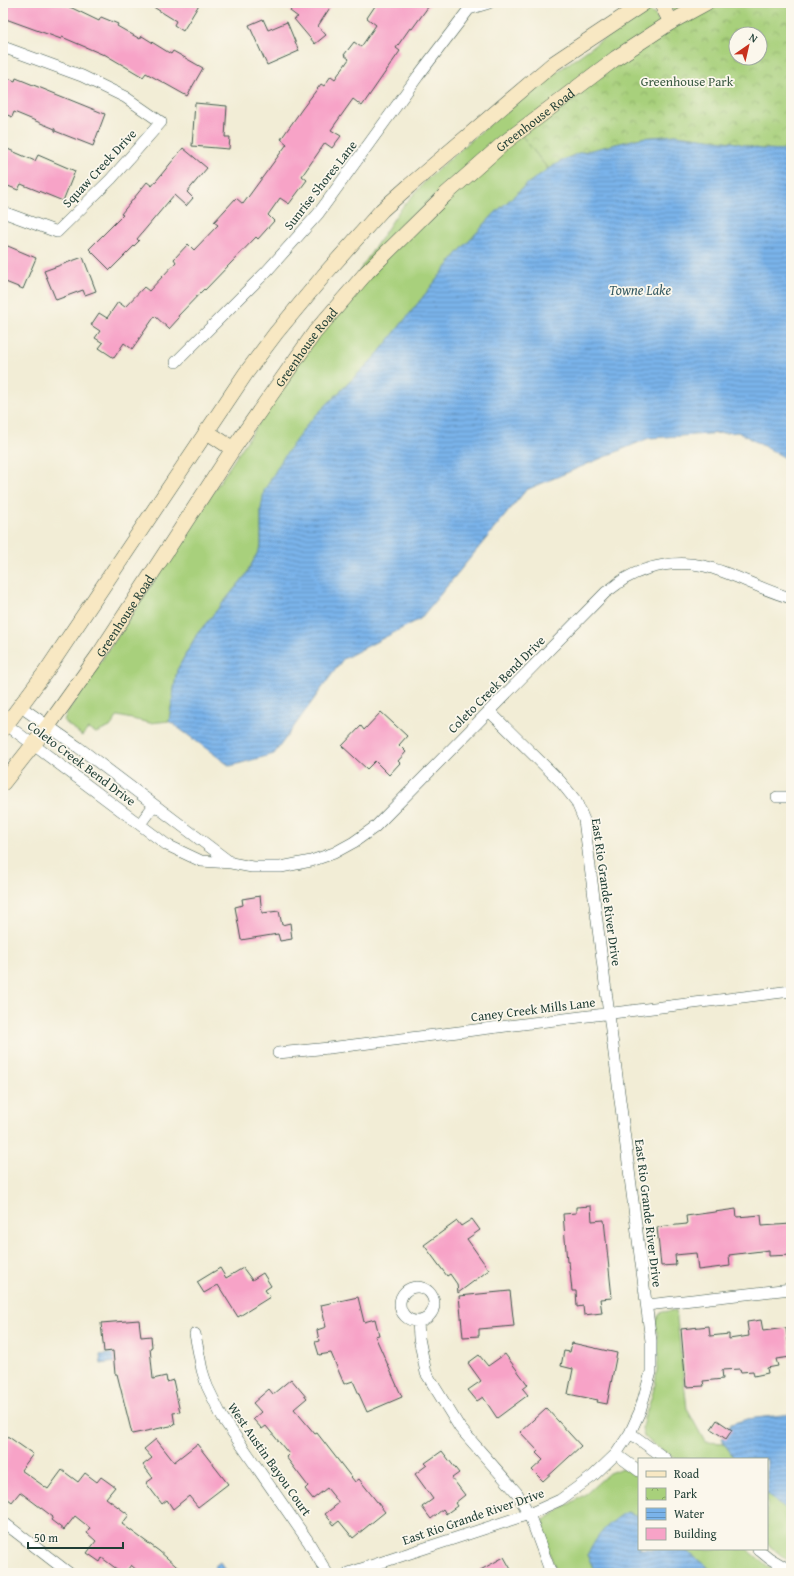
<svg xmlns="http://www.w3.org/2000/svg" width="794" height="1576" font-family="'Gentium Book Plus',serif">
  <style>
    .grass { fill: #a8d07b; stroke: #648658 }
    .park { fill: url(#park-crowns); stroke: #648658; fill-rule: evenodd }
    .water { fill: url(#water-rules); stroke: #4c788f }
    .building { fill: #f7a3c7 }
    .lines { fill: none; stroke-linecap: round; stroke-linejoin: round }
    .street-casing { stroke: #3f574c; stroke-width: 12 }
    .secondary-casing { stroke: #3f574c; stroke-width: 16 }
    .street { stroke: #fff; stroke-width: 11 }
    .secondary { stroke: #f8e8c3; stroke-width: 15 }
    .labels { text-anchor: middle; stroke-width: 3.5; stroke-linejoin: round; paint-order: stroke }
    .park-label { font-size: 13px; fill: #3a5a42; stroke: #fbf7ec }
    .street-label { font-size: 13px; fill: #1f3d34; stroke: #fbf7ec }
    .water-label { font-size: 14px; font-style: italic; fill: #365a62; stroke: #fbf7ec }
  </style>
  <defs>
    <pattern id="park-crowns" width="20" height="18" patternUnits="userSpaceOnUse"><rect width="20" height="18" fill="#a8d07b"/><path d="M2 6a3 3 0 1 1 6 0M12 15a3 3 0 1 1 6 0" fill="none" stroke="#8a6"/></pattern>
    <pattern id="water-rules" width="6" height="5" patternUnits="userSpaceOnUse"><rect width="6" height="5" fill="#7ab3ea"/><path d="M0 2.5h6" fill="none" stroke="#6393be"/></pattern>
  </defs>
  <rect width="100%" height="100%" fill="#fbf7ec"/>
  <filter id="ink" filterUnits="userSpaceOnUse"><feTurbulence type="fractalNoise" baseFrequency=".025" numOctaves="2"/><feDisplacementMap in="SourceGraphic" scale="8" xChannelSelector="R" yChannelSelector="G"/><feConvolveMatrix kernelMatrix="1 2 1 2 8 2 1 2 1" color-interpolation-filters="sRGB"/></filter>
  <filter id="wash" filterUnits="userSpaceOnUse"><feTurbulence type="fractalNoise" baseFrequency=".012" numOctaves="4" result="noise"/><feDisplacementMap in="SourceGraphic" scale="16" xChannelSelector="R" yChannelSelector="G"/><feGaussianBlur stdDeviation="0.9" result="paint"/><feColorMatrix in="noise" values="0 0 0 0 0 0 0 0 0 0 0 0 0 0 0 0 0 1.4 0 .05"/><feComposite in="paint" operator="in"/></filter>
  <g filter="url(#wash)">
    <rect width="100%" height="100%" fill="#f2edd6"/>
    <path class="grass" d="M669 3H711L678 23Z
      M649 11 655 15 665 31 520 133 548 169 527 184 494 214 457 254 376 356 309 422 261 509V546L246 575 197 634 177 670 169 721 150 723 118 716 110 727 96 733 88 729 82 736 64 721 66 714 399 211 430 176 520 98 613 32 638 15Z
      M676 1310 687 1409 705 1442 724 1443 735 1459H675L649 1441 644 1436 642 1428 644 1418 649 1405 655 1385 658 1361V1344L656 1323 658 1316 662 1312Z
      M623 1468 633 1471 639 1475V1516L626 1512 587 1555 596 1573H557L543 1537 541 1527 544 1520 587 1493 609 1473Z
      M767 1493 778 1504 791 1512V1563L767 1544Z
      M684 1549H747L776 1573H715Z"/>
    <path class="park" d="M711 3H791V150L760 149 732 142 676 135 641 138 579 153 565 159 548 169 520 133 579 90ZM736 34H760V58H736Z"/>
    <path class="water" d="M676 135 732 142 760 149 791 150V461L738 432 649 438 526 490 420 619 343 659 274 754 230 766 169 721 177 670 197 634 246 575 261 546V509L264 491 283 458 309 422 376 356 457 254 494 214 527 184 548 169 565 159 579 153 641 138Z
      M114 1353 115 1362 101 1364 100 1355Z
      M791 1414V1512L778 1504 767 1493V1459H735L724 1443 722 1438 731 1424 747 1419Z
      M626 1512 639 1516V1549H684L715 1573H596L587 1555C600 1532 604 1527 626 1512Z
      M220 1562 228 1573H219L214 1567Z"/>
    <g id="blocks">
      <path class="building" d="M3 3H57L72 8 99 21 101 17 118 24 117 26 140 39 142 36 171 54 173 51 203 68 187 96 146 73 143 77 104 54V55L62 37 61 39 3 18Z
        M147 3H200L183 31 174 25 176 21Z
        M295 3H333L318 26 326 35 315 44 294 19 298 17 290 11Z
        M377 3H431L412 29 410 28 396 48 400 51 362 106 353 99 331 130 341 136 332 148 325 143 302 176 307 180 289 204 280 198 268 215 274 221 258 239 256 237 205 290 204 289 178 316 179 318 169 329 155 316 132 349 124 343 114 358 99 348 103 343 95 338 100 331 91 325 99 313 107 318 118 302 125 307 144 287 149 291 176 262 174 259 188 244 194 250 218 225 214 222 236 198 243 204 287 144 281 139 302 109 321 84 324 86 331 76 335 79 349 59 344 55 354 42 361 47 376 25 367 18Z
        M263 19 268 30 287 22 299 51 267 65 249 25Z
        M3 76 15 81 16 78 105 114 93 146 55 131V129L14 112 12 117 3 113Z
        M195 103 227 106 225 137H230L229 149 192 146Z
        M3 147 35 161 38 155 75 171 63 201 21 184 18 190 3 184Z
        M183 148 207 168 187 192 193 198 186 206 174 195 137 239 139 241 110 270 89 249 123 215 121 214 147 182 152 186Z
        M3 244 36 258 23 289 3 281Z
        M83 257 96 291 85 295 83 290 56 300 44 271Z
        M381 712 407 736 399 745 406 752 398 761 400 763 389 775 375 761 367 769 342 746 361 726 364 730Z
        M260 896 262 913 279 911 282 925 290 923 292 939 280 941 278 934 241 940 235 907 243 905 242 899Z
        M591 1206 592 1221 604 1220 612 1298 600 1299 602 1313 584 1315 583 1306 577 1307 576 1291H572L569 1262H567L563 1214 576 1213V1207Z
        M736 1209 737 1217 761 1215 762 1226 791 1224V1255L769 1256V1250L729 1255 730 1266 698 1270 696 1253 675 1255 676 1265 661 1266 657 1227 687 1224 686 1216Z
        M472 1219 480 1230 467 1239 489 1270 458 1293 457 1284 450 1274 447 1276 424 1245 457 1221 461 1226Z
        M220 1268 226 1278 243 1268 252 1280 263 1273 271 1286 265 1290 270 1297 238 1317 218 1285 204 1293 197 1282Z
        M510 1291 514 1326 479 1329V1336L463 1337 459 1296Z
        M358 1297 364 1322 375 1319 379 1335 375 1336 402 1397 367 1412 353 1381 344 1384 331 1353 319 1355 315 1342 319 1341 317 1330 326 1327 321 1305Z
        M139 1320 141 1337 151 1336 152 1347 150 1348 153 1379 166 1376 167 1382 173 1380 180 1412 173 1413 175 1425 132 1434 117 1374H115L113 1351 104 1352 101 1323Z
        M761 1320 763 1331 786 1328 791 1357 776 1359 778 1366 767 1368 768 1373 754 1376 753 1371 741 1372 740 1369 722 1370 723 1379 703 1381 704 1386 686 1387 681 1329 709 1326 710 1336 729 1334V1339L749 1336 747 1322Z
        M572 1343 617 1353 607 1404 597 1402 598 1400 568 1394 573 1369 561 1366 564 1351 570 1352Z
        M505 1354 528 1385 523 1389 528 1395 497 1418 483 1397 477 1401 468 1390 481 1381 468 1363 479 1355 488 1366Z
        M291 1379 307 1398 294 1409 315 1434 317 1433 355 1482 359 1479 385 1512 353 1538 339 1521 334 1525 325 1514 339 1503 327 1488 313 1499 305 1489 308 1486 286 1457 289 1454 266 1426 262 1429 253 1419 261 1412 253 1403 269 1389 273 1394Z
        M546 1408 581 1446 543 1481 532 1470 543 1460 536 1453 538 1451 520 1432Z
        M717 1420 732 1430 726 1439 711 1429Z
        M3 1433 33 1454 21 1470 48 1489 62 1470 78 1482 85 1473 97 1482 101 1477 115 1487 106 1498 129 1515 122 1524 159 1551 184 1573H140L131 1565 125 1573H122L102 1558 100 1562 87 1553 96 1541 87 1533 90 1528 75 1516 64 1530 51 1520 53 1517 20 1492 12 1502 3 1495Z
        M156 1439 174 1462 197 1444 228 1484 198 1507 189 1496 173 1509 167 1500 162 1504 146 1483 153 1478 143 1465 152 1458 144 1449Z
        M442 1451 459 1473 452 1478 465 1495 455 1503 457 1506 446 1514 443 1509 431 1519 422 1507 433 1499 415 1474 427 1465 425 1463Z
        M504 1557 513 1573H475Z"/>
    </g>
  </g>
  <g filter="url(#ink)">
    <use href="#blocks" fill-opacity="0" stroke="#3f574c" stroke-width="1"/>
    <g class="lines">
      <defs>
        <path id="street" d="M469 9 489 3
          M3 47 82 76 125 97 161 122 111 179 57 232 3 212
          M176 362 266 272 318 214 418 76 469 9 470 3
          M21 707 78 747 231 863
          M7 725 167 845 201 861 231 863 252 867H281L311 861 334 853 354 842 375 827 606 592C613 588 619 582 626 578 649 565 679 560 704 566 734 573 761 590 791 598
          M777 797H791
          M140 824 154 805
          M278 1053 329 1048 791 991
          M400 1304a17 17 0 1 1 34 0a17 17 0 1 1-34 0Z
          M647 1305 791 1289
          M418 1321 419 1338 426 1373 460 1428 517 1493 529 1514 551 1573
          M195 1334 202 1370 207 1386 222 1417 308 1541 327 1573
          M630 1433 666 1459
          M616 1454 639 1471
          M3 1522 69 1573
          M758 1549 769 1558 791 1571
          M349 1573 529 1514 560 1500 593 1476 616 1454 630 1433 640 1411 651 1372V1341L584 820 576 801 560 781 489 711"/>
        <g id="secondary">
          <path d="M661 3 671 22"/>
          <path d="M206 431 233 449"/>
          <path d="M3 729 47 670 246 373 276 333 325 274 382 210 409 186 554 63 644 3"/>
          <path id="s1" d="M3 783 48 726 100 653 233 449 315 332 367 272 445 195 504 143 616 58 671 22 706 3"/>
        </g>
      </defs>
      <use href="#street" class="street-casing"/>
      <use href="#secondary" class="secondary-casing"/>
      <use href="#street" class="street"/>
      <use href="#secondary" class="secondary"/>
    </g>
  </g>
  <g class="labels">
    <g class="park-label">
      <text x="687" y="86">Greenhouse Park</text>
    </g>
    <g class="street-label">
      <text dy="5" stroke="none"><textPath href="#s1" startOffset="855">Greenhouse Road</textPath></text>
      <text transform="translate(99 168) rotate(-47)" y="5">Squaw Creek Drive</text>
      <text transform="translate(320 185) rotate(-52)" y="5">Sunrise Shores Lane</text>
      <text dy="5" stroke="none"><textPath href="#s1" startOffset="531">Greenhouse Road</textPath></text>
      <text dy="5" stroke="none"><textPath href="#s1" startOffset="207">Greenhouse Road</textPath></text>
      <text transform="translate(496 684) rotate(-45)" y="5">Coleto Creek Bend Drive</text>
      <text transform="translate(82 763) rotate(37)" y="5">Coleto Creek Bend Drive</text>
      <text transform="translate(607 892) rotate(82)" y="5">East Rio Grande River Drive</text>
      <text transform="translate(533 1009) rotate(-7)" y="5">Caney Creek Mills Lane</text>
      <text transform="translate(649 1213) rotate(83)" y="5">East Rio Grande River Drive</text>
      <text transform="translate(270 1459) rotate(55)" y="5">West Austin Bayou Court</text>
      <text transform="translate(473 1516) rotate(-19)" y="5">East Rio Grande River Drive</text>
    </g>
    <g class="water-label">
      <text x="640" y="295">Towne Lake</text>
    </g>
  </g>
  <rect width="794" height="1576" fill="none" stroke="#fbf7ec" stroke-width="16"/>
  <rect x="638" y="1458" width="130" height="92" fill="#fbf7ec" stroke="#a3ada2"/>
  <rect x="646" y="1471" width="20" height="6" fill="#f8e8c3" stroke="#a3ada2"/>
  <text x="674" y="1478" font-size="12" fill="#1f3d34">Road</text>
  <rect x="646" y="1488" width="20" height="12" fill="url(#park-crowns)" stroke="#a3ada2"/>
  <text x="674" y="1498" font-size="12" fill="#1f3d34">Park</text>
  <rect x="646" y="1508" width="20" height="12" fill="url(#water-rules)" stroke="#a3ada2"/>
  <text x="674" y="1518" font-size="12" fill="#1f3d34">Water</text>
  <rect x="646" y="1528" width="20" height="12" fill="#f7a3c7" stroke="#a3ada2"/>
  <text x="674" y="1538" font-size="12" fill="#1f3d34">Building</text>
  <g transform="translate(748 46) rotate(34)"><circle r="19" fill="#fbf7ec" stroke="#a3ada2"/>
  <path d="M0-3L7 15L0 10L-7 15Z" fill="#c8321e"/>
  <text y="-6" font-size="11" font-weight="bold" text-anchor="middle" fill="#1f3d34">N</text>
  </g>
  <path d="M28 1542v6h95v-6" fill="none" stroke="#1f3d34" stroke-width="2"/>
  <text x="34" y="1542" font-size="12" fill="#1f3d34" stroke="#fbf7ec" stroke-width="3" paint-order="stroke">50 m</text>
</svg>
